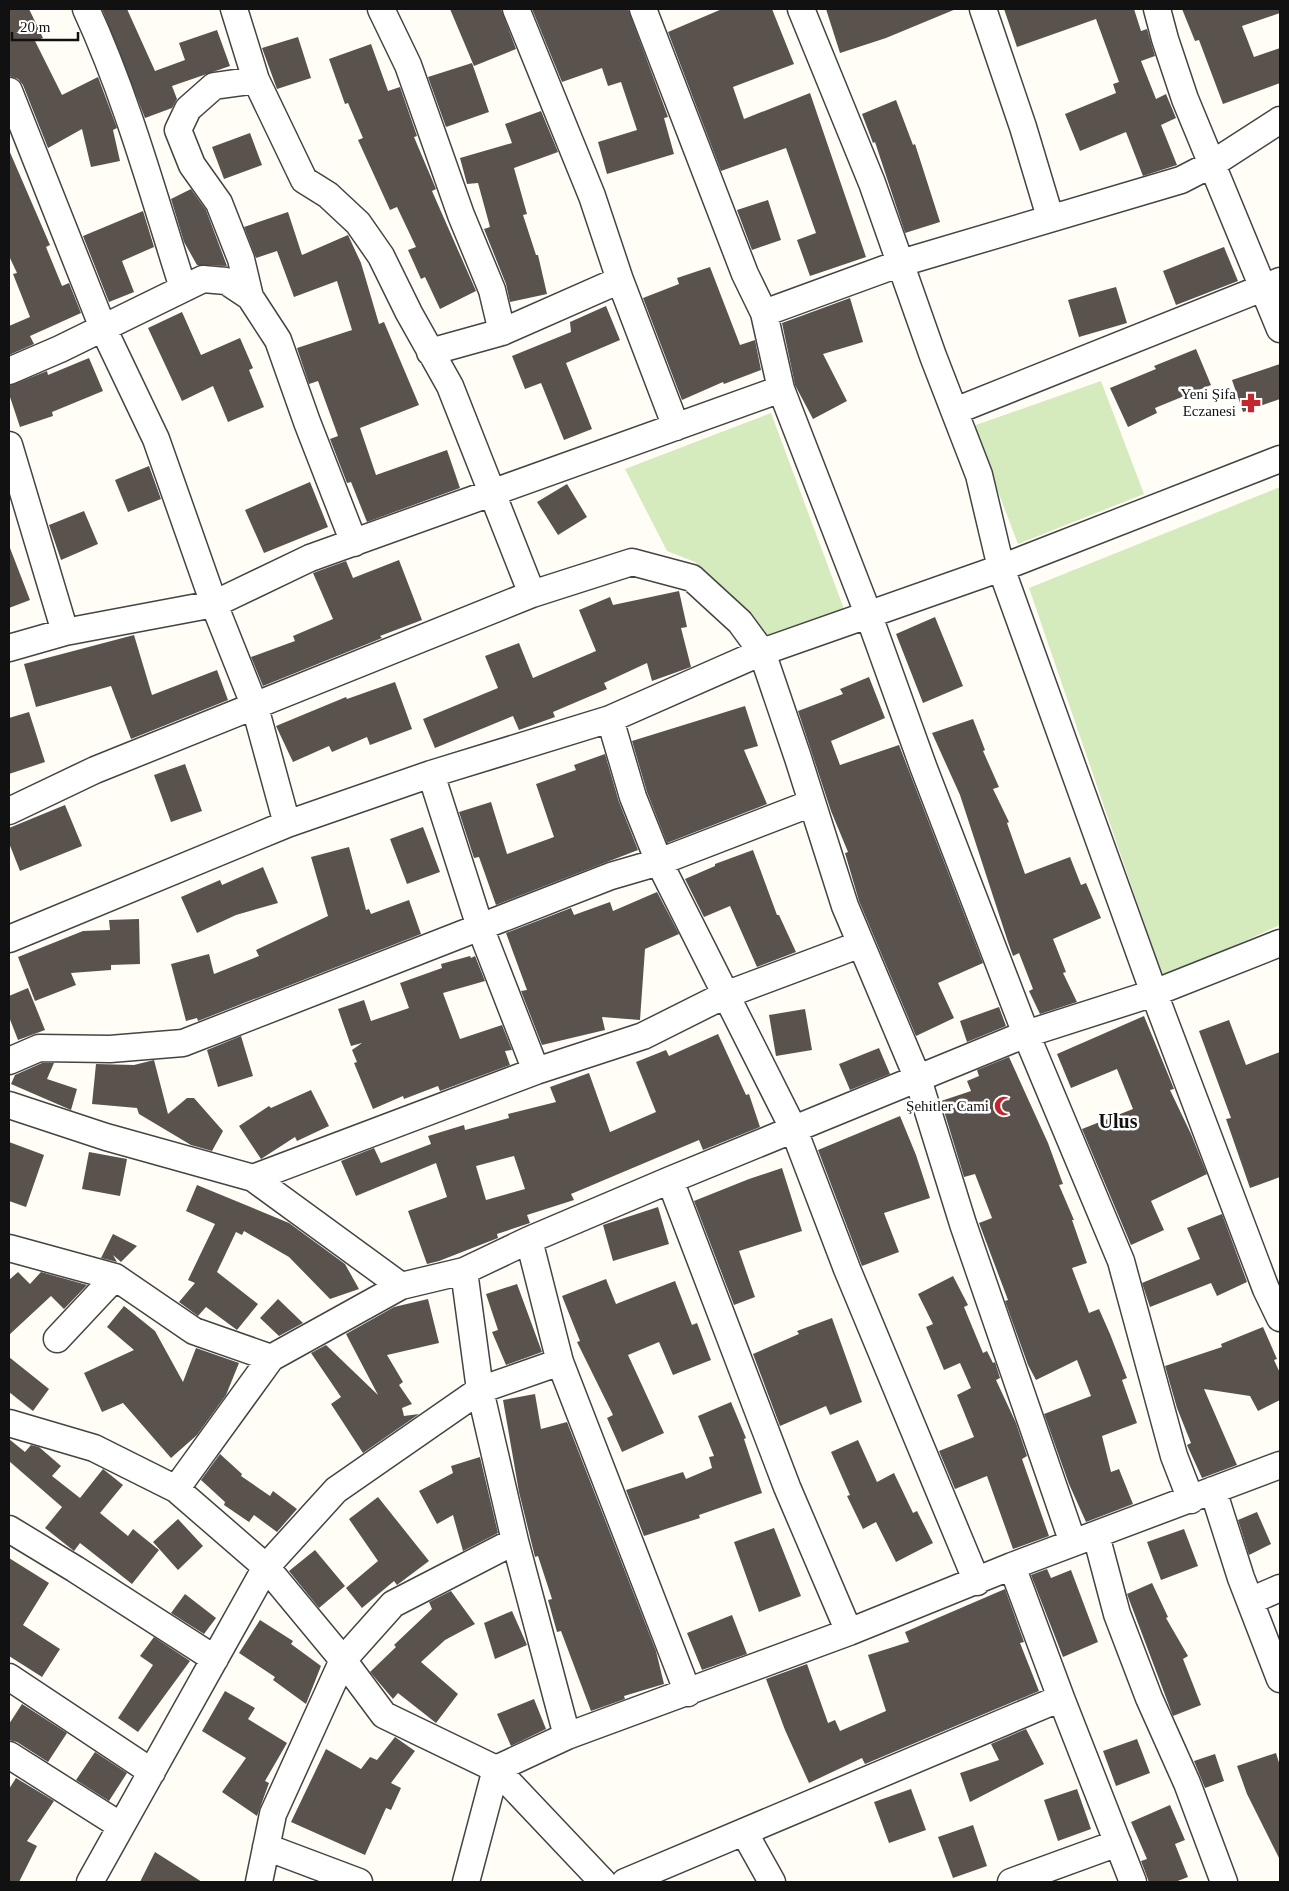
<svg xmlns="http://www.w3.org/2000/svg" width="1289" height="1891" font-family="Georgia,serif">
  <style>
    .green { fill: #d5ebbd }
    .building { fill: #5a524d; fill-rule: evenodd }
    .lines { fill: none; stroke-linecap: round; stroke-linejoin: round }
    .minor-casing { stroke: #444; stroke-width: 29 }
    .minor { stroke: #fff; stroke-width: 26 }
    .labels { text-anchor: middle; stroke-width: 5; stroke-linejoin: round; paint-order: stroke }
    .poi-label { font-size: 15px; fill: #111; stroke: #fff; text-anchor: end }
    .district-label { font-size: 20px; font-weight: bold; fill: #111; stroke: #fff }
  </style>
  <rect width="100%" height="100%" fill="#fffdf5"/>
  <path class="green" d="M1101 381 1144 494 1018 544 973 426Z
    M771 413 844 609 764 642 695 562 667 551 625 469Z
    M1280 487V925L1163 978 1029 588Z"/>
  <path class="building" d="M9 9H29L43 38 35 41 62 95 98 77 117 128 113 130 120 161 91 167 82 129 48 148 23 85 18 79 9 76Z
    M102 9H127L155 71 185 60 179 43 217 30 230 66 172 86 177 99 172 108 145 118Z
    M450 9H501L516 49 474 66Z
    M532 9H628L668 117 664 118 674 154 607 174 598 142 637 130 621 82 608 86 602 68 562 82Z
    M722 9H772L794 64 733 87 744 119 810 93 866 257 810 276 797 240 816 233 786 148 721 171 668 32Z
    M826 9H956L886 38 840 53Z
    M1004 9H1134L1141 31 1147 29 1155 56 1141 61 1156 99 1166 94 1176 118 1161 125 1177 165 1143 176 1126 132 1080 151 1065 114 1116 93 1113 84 1119 82 1096 19 1017 47Z
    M1182 9H1280V13L1242 26 1254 57 1280 48V83L1223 104 1199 40 1195 41Z
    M298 37 311 78 277 89 262 48Z
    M371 44 388 91 400 87 417 136 414 137 436 189 432 191 476 291 440 309 425 277 421 279 408 250 416 247 397 207 390 210 358 140 363 138 348 103 345 104 329 59Z
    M472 63 489 112 446 127 428 77Z
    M896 100 913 145 915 144 940 222 905 233 875 142 873 143 862 114Z
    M541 111 558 152 514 168 527 214 523 215 536 255H538L547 294 510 302 506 284 484 229 490 227 478 183 467 184 460 158 512 143 505 124Z
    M250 133 262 165 224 179 212 147Z
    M9 150 50 245 46 247 62 286 69 283 81 313 30 336 34 344 9 355V326L30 317 13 274 17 273 9 256Z
    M191 189 206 210 227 266 197 265 184 242 171 199Z
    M768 200 781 240 752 250 737 210Z
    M143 211 154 247 122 261 134 292 109 302 83 236Z
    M288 212 302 255 348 235 361 263 379 324 384 322 419 405 360 428 376 475 447 450 460 488 367 522 351 482 347 483 330 439 338 436 318 381 309 384 297 348 352 330 337 281 294 297 277 251 256 258 244 227Z
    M1224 247 1238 281 1176 305 1163 271Z
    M710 267 740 345 755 340 761 370 724 384 723 382 682 400 643 298 679 284 677 278Z
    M1116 287 1127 323 1079 337 1068 300Z
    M850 298 863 342 823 354 847 401 813 419 795 385 782 323Z
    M606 306 620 340 566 363 592 429 564 440 541 383 525 389 512 356 571 332 570 322Z
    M182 312 201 355 240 338 253 368 249 370 264 407 228 422 213 386 182 401 148 328Z
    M1196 349 1211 385 1155 408 1157 413 1128 427 1110 388 1156 369 1154 366Z
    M89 358 103 391 52 412 53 416 20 427 9 394V386L47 371 48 375Z
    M1280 364V399L1243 412 1232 380Z
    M149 466 161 499 128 512 115 480Z
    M310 482 328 527 264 553 245 510Z
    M567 484 587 517 558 535 537 502Z
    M84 511 98 544 61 560 49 525Z
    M10 548 30 600 9 608V549Z
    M399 560 422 620 380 636 382 638 263 686 251 657 295 641 293 636 333 619 313 573 346 561 353 578Z
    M679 591 687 627 681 628 691 667 652 681 647 663 604 683 607 689 553 712 555 717 519 730 513 716 435 748 423 719 498 688 485 656 519 643 533 678 596 651 579 610 610 597 613 605Z
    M935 617 963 686 923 703 896 634Z
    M134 635 152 695 217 670 228 700 131 739 111 686 36 707 24 664Z
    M869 677 885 718 831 741 840 765 899 745 983 963 938 983 954 1018 916 1036 859 901 845 853 848 852 831 811 798 711 843 694 840 689Z
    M395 682 412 729 370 745 367 737 332 752 329 746 293 762 276 726 346 697 347 699Z
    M745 706 758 746 744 750 767 804 667 843 647 792 632 741Z
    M29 712 45 762 9 774V718Z
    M973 719 985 750 983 751 999 787 993 789 1009 822 1007 823 1025 874 1070 857 1081 885 1086 883 1101 918 1053 939 1066 972 1063 973 1077 1002 1040 1014 1029 991 1033 989 1019 953 1013 956 1008 942 960 795 932 733Z
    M605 754 619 802 638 850 496 905 479 857 474 858 459 812 491 802 507 854 554 837 536 784 576 770 574 765Z
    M185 764 202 811 171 822 154 775Z
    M65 805 82 846 20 871 9 843V828Z
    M423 827 440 872 407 884 390 839Z
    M349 847 366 910 369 909 371 914 409 900 421 934 198 1021 197 1018 186 1021 171 964 209 954 214 974 259 956 256 950 328 916 311 857Z
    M753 850 777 915H779L796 952 757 967 730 906 704 917 685 879 715 866V864Z
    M263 867 278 903 236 915 197 933 181 897 220 880 222 885Z
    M657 892 679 934 645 949 640 1020 602 1017 605 1030 542 1045 521 991 527 990 506 933 571 908 574 915 610 902 613 911Z
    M139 919 140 964 111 965V970L71 973 76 985 35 1001 18 957 83 931 110 930 109 920Z
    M470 956 471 958 475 956 485 981 443 993 460 1039 502 1025 512 1050 505 1051 510 1065 440 1091 438 1086 404 1099 403 1096 373 1109 354 1063 357 1062 352 1050 362 1043 351 1046 338 1009 364 1000 371 1021 409 1008 400 983 442 968 441 964Z
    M28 988 45 1030 18 1040 9 1017V996Z
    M999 1007 1006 1026 967 1042 960 1021Z
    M805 1009 812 1050 776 1056 769 1015Z
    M1144 1016 1174 1089 1170 1090 1191 1134 1207 1174 1151 1201 1164 1230 1131 1245 1082 1129 1133 1109 1117 1069 1071 1088 1057 1054Z
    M1229 1020 1246 1065 1280 1052V1177L1250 1188 1226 1119 1231 1118 1199 1031Z
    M718 1034 746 1095 749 1094 760 1127 703 1150 699 1140 571 1194 574 1200 527 1215 530 1223 497 1234 498 1238 439 1261 427 1264 408 1211 447 1197 436 1163 356 1196 341 1161 374 1148 381 1163 431 1144 428 1136 464 1125 465 1130 509 1118 508 1114 556 1102 550 1087 589 1073 610 1132 656 1112 636 1062 666 1050 669 1056ZM514 1156 525 1189 486 1200 476 1166Z
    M241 1036 253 1076 218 1087 207 1050Z
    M879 1048 890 1074 850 1090 839 1064Z
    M1009 1057 1048 1143 1063 1184 1059 1185 1074 1220H1072L1087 1263 1072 1268 1089 1313 1099 1309 1110 1334 1127 1378 1122 1380 1137 1423 1102 1436 1111 1472 1119 1469 1133 1504 1086 1522 1069 1484 1044 1414 1091 1396 1077 1360 1036 1380 1028 1365 1005 1301 1008 1300 979 1223 992 1218 975 1174 964 1177 941 1101 971 1091 967 1081 979 1076 977 1070Z
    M154 1060 168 1114 187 1098H194L223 1131 212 1151 191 1145 139 1114 137 1108 92 1104 96 1064 134 1065Z
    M42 1063H54L47 1079 77 1089 71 1110 11 1084 15 1075Z
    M311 1090 329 1126 297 1141 295 1137 261 1159 239 1126 269 1106 271 1108Z
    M900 1116 916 1155 930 1198 884 1213 899 1252 862 1266 818 1150Z
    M9 1142 44 1155 26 1207 9 1201Z
    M89 1152 127 1159 120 1196 82 1189Z
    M782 1168 802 1231 739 1251 755 1297 734 1305 694 1201 749 1179Z
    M197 1185 289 1223 345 1264 359 1289 330 1299 289 1257 244 1231 242 1235 236 1232 217 1272 258 1304 237 1330 206 1307 198 1316 179 1302 195 1283 188 1280 215 1224 186 1211Z
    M658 1207 669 1244 613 1261 603 1225Z
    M1222 1214 1247 1282 1217 1296 1211 1283 1150 1307 1142 1283 1200 1259 1187 1228Z
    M113 1234 137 1246 121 1262 113 1255 117 1262 101 1258Z
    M18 1272 30 1284 41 1272 87 1285 64 1309 51 1296 9 1335V1280Z
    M953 1276 968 1305 964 1307 983 1353 987 1351 993 1363 995 1362 1000 1378 996 1380 1016 1423 1027 1456 1022 1459 1049 1536 1013 1549 987 1476 955 1489 939 1451 974 1437 957 1395 971 1388 960 1363 944 1370 926 1327 933 1324 918 1294Z
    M606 1279 616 1304 675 1281 692 1325 697 1323 711 1360 673 1375 659 1342 628 1355 664 1433 622 1452 607 1418 613 1415 577 1342 580 1341 562 1296Z
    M517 1284 542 1352 506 1365 492 1332 498 1330 486 1294Z
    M278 1299 303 1323 279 1336 260 1318Z
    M428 1299 439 1343 387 1355 403 1382 399 1385 412 1404 402 1408 404 1416 419 1414 363 1453 331 1404 341 1397 311 1353 326 1345 378 1395 346 1334 394 1307Z
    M124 1306 155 1331 183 1382 196 1348 239 1363 226 1395 197 1435 171 1458 123 1403 102 1412 84 1373 134 1350 107 1327Z
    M832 1318 862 1402 830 1415 826 1406 780 1426 753 1354 799 1334 797 1331Z
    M1263 1327 1277 1359 1274 1360 1280 1373V1400L1258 1411 1250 1396 1204 1389 1237 1465 1202 1478 1187 1445 1191 1443 1177 1408 1165 1366 1222 1347 1221 1344Z
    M9 1357 49 1389 33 1411 9 1392Z
    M535 1394 541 1429 567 1422 656 1651 664 1684 624 1696 625 1699 591 1711 561 1631 557 1632 548 1600 552 1599 538 1556 535 1557 519 1492 503 1400Z
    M731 1402 746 1438 744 1439 762 1493 699 1515 700 1518 644 1536 626 1490 683 1472 686 1479 712 1468 709 1457 714 1456 698 1416Z
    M9 1439 25 1452 31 1445 39 1447 61 1466 52 1476 80 1498 103 1469 123 1485 100 1513 128 1536 133 1529 159 1550 132 1584 80 1543 74 1551 45 1528 62 1507 9 1461Z
    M858 1440 877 1482 894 1473 913 1513 917 1511 933 1543 896 1562 876 1522 863 1529 847 1496 850 1495 831 1452Z
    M220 1454 242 1474 241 1476 270 1496 273 1491 297 1509 277 1532 254 1515 249 1522 224 1505 225 1502 201 1480Z
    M480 1457 498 1533 463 1551 453 1515 437 1524 419 1491 453 1473 451 1466Z
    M378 1497 429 1561 397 1585 394 1581 362 1608 346 1588 378 1561 349 1519Z
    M1257 1512 1271 1544 1249 1555 1238 1520Z
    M178 1519 203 1546 178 1570 153 1542Z
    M774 1528 801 1596 759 1612 734 1542Z
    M1184 1529 1198 1566 1161 1580 1147 1542Z
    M315 1550 345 1586 319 1608 289 1571Z
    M9 1558 49 1583 23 1625 60 1649 42 1677 9 1656Z
    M1047 1569 1051 1578 1071 1570 1098 1642 1063 1657 1031 1575Z
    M1152 1583 1168 1617 1166 1618 1188 1656 1183 1659 1201 1705 1173 1716 1127 1594Z
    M1005 1589 1024 1642 1020 1643 1039 1691 865 1764 862 1758 809 1783 785 1730 766 1679 807 1664 828 1723 835 1720 840 1731 886 1711 868 1655 909 1642 905 1632Z
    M451 1591 475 1624 445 1640 421 1662 458 1694 436 1723 398 1693 393 1699 370 1672 396 1647 394 1645 432 1609 429 1602Z
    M185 1594 216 1618 204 1634 171 1613Z
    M512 1611 527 1645 495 1659 484 1623Z
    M732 1615 747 1654 702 1670 687 1633Z
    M260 1620 293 1641 291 1644 321 1666 306 1704 273 1680 275 1677 239 1653Z
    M154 1637 190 1661 138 1732 118 1718 153 1665 140 1656Z
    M225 1691 255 1708 248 1719 287 1743 265 1781 269 1783 257 1816 222 1792 246 1758 202 1731Z
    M534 1699 546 1729 511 1746 497 1714Z
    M22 1704 67 1733 48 1762 17 1742 9 1740V1724Z
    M1026 1729 1044 1764 970 1802 960 1773 999 1760 991 1744Z
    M395 1737 415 1751 391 1783 401 1788 391 1810 386 1808 365 1855 291 1822 326 1749 361 1769 370 1757 377 1760Z
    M1137 1739 1150 1773 1116 1786 1103 1751Z
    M95 1752 127 1773 109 1801 76 1780Z
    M1276 1753 1280 1766V1860L1247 1794 1237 1766Z
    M1215 1754 1224 1781 1205 1788 1194 1761Z
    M16 1778 54 1801 27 1841 37 1846 19 1882H9V1789Z
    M911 1789 926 1830 889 1843 874 1802Z
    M1077 1789 1091 1829 1058 1841 1044 1800Z
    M1170 1805 1185 1840 1175 1844 1188 1877 1175 1882H1149L1141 1861 1147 1859 1131 1822Z
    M973 1825 987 1866 953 1878 938 1837Z
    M155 1852 202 1882H140Z"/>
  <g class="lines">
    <defs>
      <path id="minor" d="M86 9C127 98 153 194 183 288
        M234 9 256 80 304 180 328 195 358 223 381 256 409 313 450 386 532 594
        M381 9 408 65 461 215 492 290 502 332 430 352
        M643 9 745 274 764 313 781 389 869 616 923 766 1026 1034 1121 1261 1174 1456 1191 1500
        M801 9 872 183 933 356 979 475 1001 568 1154 993 1266 1289 1280 1318
        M983 9 1023 127 1050 217
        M1157 9 1165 39 1185 99 1280 329
        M9 91 103 328 156 439 214 604 255 707 287 824
        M620 280 676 427
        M250 297 241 259 219 203 192 165 178 130 188 109 214 86 256 80
        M764 313 901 263 1181 180 1212 164 1280 120
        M502 332 620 280 592 196 516 9
        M9 371 60 349 203 279 226 281 250 297 278 340 307 422 354 543
        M955 411 1280 281
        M9 445 65 632
        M9 648 65 632 214 604 310 558 781 389
        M610 719 633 797 659 862 794 1130 847 1269 977 1582
        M431 774 480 927 536 1071
        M9 811 95 770 532 594 632 562 692 578 740 622 762 652 798 758 845 906 918 1079 963 1224 1073 1543
        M9 939 287 824 431 774 610 719 762 652 1001 568 1280 459
        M9 1061 39 1048 110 1049 183 1043 611 876 659 862 812 803
        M9 1105 106 1137 253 1178 401 1286
        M253 1178 536 1071 643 1036 725 995 861 944
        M670 1180 787 1487 849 1632
        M529 1240 560 1362 688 1693
        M9 1248 115 1277 194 1331 271 1358
        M464 1271 480 1390 515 1541 567 1736
        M57 1339 115 1277
        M9 1423 94 1448 176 1489 266 1567 343 1660 384 1715 496 1769 603 1882
        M176 1489 271 1358 401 1286 464 1271 529 1240 670 1180 1026 1034 1154 993 1280 943
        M1213 1490 1241 1578 1280 1679
        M9 1529 75 1569 215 1659
        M1096 1535 1117 1614 1149 1698 1187 1783 1224 1882
        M1012 1566 1061 1698 1133 1882
        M1250 1601 1280 1588
        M9 1677 152 1772
        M9 1755 121 1826
        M496 1769 567 1736 849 1632 1012 1566 1280 1465
        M744 1832 772 1882
        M266 1847 359 1882
        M90 1882 266 1567 336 1490 480 1390 560 1362
        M259 1882 273 1814 343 1660 393 1604 515 1541
        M466 1882 496 1769
        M625 1882 1061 1698
        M1011 1882 1118 1843"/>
    </defs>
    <use href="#minor" class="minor-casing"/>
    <use href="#minor" class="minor"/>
  </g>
  <defs>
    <symbol id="pharmacy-bare" viewBox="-9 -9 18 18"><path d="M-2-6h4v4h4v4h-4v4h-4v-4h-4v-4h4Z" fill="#c4262e" stroke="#fff" stroke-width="2.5" paint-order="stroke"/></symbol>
    <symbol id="mosque-bare" viewBox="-9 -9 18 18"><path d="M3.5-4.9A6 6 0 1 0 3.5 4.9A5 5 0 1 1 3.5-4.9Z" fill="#c4262e" stroke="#fff" stroke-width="2.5" paint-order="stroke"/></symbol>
  </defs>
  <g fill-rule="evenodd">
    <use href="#pharmacy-bare" x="1237" y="389" width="28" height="28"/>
    <use href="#mosque-bare" x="990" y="1092" width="28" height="28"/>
  </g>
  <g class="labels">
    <g class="poi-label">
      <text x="1236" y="399">Yeni Şifa<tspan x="1236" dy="17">Eczanesi</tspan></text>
      <text x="989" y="1111">Şehitler Cami</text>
    </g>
    <g class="district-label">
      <text x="1118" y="1128">Ulus</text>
    </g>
  </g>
  <rect width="1289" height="1891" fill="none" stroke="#111111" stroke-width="20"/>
  <path d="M12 32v8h66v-8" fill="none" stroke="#111111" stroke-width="2.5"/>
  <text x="20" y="32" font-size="15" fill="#111111" stroke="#ffffff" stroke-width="4" paint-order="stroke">20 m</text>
</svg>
